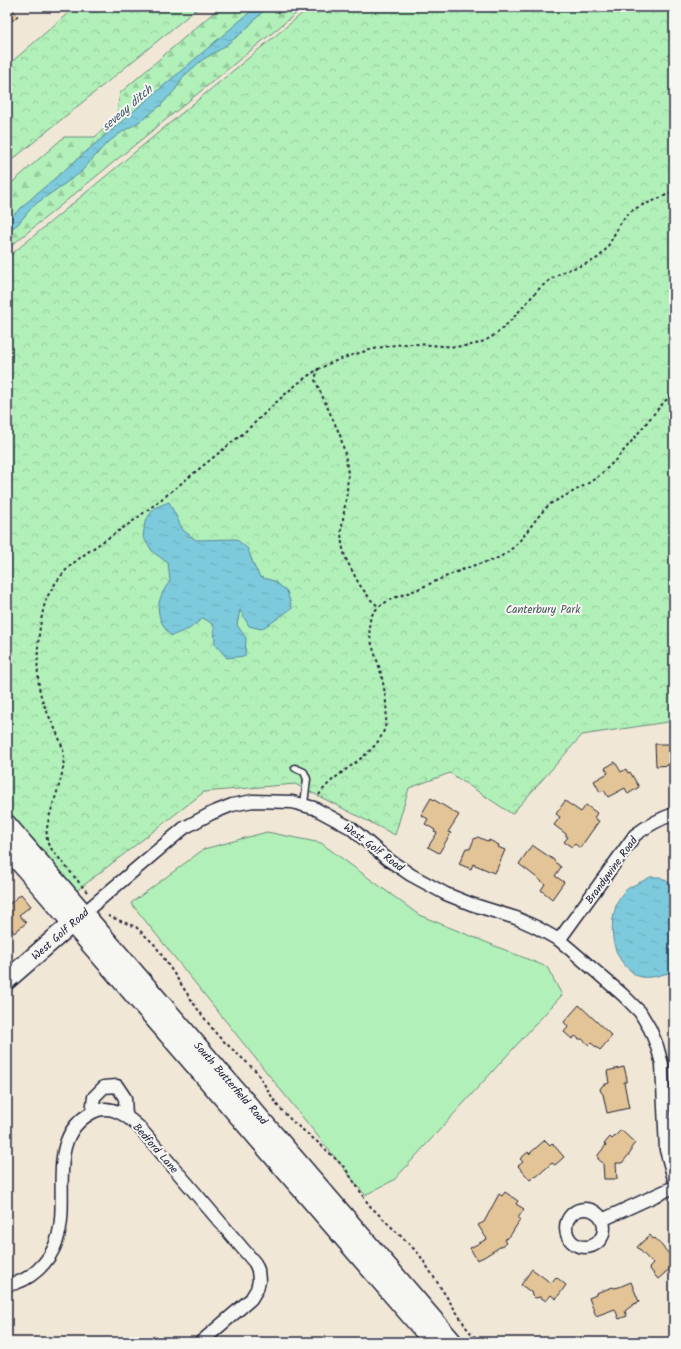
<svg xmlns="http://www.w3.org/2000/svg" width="681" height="1349" font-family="Kalam,sans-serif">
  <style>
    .green { fill: #b1f0b8; stroke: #6a897a }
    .forest { fill: url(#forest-firs); stroke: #6a897a }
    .park { fill: url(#park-crowns); stroke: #6a897a }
    .water { fill: url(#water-ripples); stroke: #59879c }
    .building { fill: #e2c496; stroke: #22223b }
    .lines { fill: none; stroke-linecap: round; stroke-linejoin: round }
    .lane-casing { stroke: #22223b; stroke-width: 9 }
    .street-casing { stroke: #22223b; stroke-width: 15 }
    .secondary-casing { stroke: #22223b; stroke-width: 21 }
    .path { stroke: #22223b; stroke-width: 2; stroke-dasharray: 3 3; stroke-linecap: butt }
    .lane { stroke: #f6f6f2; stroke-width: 6 }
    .street { stroke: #f6f6f2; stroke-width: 12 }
    .secondary { stroke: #f6f6f2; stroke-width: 18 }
    .labels { text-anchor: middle; stroke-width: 4; stroke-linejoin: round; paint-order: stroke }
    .park-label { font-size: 11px; fill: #46565a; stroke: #f6f6f2 }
    .street-label { font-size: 11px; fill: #22223b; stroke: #f6f6f2 }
    .water-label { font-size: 12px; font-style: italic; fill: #3d546b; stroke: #f6f6f2 }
  </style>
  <defs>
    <pattern id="forest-firs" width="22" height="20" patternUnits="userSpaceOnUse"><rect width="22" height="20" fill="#b1f0b8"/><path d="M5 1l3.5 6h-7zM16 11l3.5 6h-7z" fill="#98ce9f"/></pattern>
    <pattern id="park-crowns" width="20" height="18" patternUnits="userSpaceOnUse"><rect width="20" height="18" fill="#b1f0b8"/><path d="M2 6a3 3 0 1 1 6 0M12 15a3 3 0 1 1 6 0" fill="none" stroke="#98ce9f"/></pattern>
    <pattern id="water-ripples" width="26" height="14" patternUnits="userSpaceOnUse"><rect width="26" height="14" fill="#7dcadc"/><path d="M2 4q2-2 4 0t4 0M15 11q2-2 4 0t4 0" fill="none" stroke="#6cadbe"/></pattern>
  </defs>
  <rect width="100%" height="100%" fill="#f0e7d6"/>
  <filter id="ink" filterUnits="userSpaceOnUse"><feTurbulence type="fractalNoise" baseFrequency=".025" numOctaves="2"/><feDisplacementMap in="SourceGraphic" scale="8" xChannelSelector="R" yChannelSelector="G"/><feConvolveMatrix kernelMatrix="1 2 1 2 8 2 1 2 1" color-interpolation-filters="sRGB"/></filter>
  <g filter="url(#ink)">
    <path class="green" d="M267 832 321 843 419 915 547 967 562 995 394 1180 365 1195 131 903 204 849Z"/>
    <path class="forest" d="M220 7H304L7 249V187L64 137H95L116 118 120 93Z"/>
    <path class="park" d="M75 7H199L7 164V66Z
      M310 7H674V721L582 735 512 814 450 773 409 788 395 835 295 784 204 792 75 892 7 835V258Z"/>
    <path class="water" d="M256 7H267L243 32 221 49 202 60 184 76 175 90 161 105 145 118 119 134 105 145 80 173 37 203 28 212 18 224 7 232V221L34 196Z
      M169 502 183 530 196 540 236 539 248 549 254 566 260 577 274 581 287 591 292 608 274 621 261 629 249 626 240 610 237 625 246 638 245 656 227 658 215 644 214 625 203 618 189 629 171 636C154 617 155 601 170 581L168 563 153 552 143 537 145 522 154 508Z
      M650 877H660L674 886V971C665 974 648 980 638 976 635 975 632 972 630 970 609 954 608 919 620 897 627 885 640 884 650 877Z"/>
    <path class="building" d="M7 7H10L18 16 7 25Z
      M655 744H674V765L656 766Z
      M615 762 621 772 626 769 628 773 630 772 639 787 628 794 625 788 608 797 604 790 600 792 594 781 608 773 605 768Z
      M431 798 459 815 448 832 451 833 439 853 428 847 437 833 434 832 435 830 425 824 428 819 421 815Z
      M565 801 581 812 586 805 597 813 594 818 599 821 580 848 575 844 572 847 564 842 568 837 566 836V834L554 825 560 817 556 814Z
      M478 837 489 842V840L499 845 498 847 505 850 496 871H495L494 873 473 864 471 869 459 864 466 848 470 849 474 839Z
      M532 845 554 860V861L561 867 555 876 564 882 552 899 541 890 545 884 519 864Z
      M21 894 31 906 19 915 26 923 14 933 7 924V906Z
      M579 1005 612 1036 600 1050 591 1043 589 1045 582 1039H579L575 1036 572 1039 564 1032 568 1027 564 1022Z
      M624 1067 627 1078 626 1082H624L629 1108 607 1113 603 1094 601 1092 600 1089 603 1085 609 1083 607 1071Z
      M621 1130 635 1143 631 1148V1152L622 1163H616L617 1179H604L603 1163 598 1159V1155L606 1145 604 1144 610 1137 612 1139Z
      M545 1140 550 1145 552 1143 564 1157 555 1165 552 1163 536 1177 535 1176 530 1180 518 1166 523 1162 520 1159 528 1152 529 1154Z
      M505 1192 518 1201 516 1204 524 1209 518 1218 520 1220 510 1236 504 1240 506 1243 484 1257 477 1260 470 1248 487 1239 478 1225 484 1222 499 1194 502 1196Z
      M650 1235 653 1239 655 1238 669 1254 674 1249V1265L658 1279 649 1268 653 1264 637 1247Z
      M532 1269 551 1283 556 1277 566 1285 556 1299 551 1295 546 1301 540 1297 535 1298 532 1295 531 1292 521 1285Z
      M631 1282 639 1302 634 1304 625 1311 627 1316 619 1319 615 1309 596 1316 589 1298 596 1295V1293L613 1287 614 1288 619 1287Z"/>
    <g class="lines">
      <defs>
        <path id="lane" d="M295 768 304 772 307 779 304 804"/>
        <path id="street" d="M78 918 184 828 212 813 232 805 253 801 292 802 314 808 351 828 386 858 411 875 446 894 471 904 516 918 536 927 559 940 571 950 623 995 640 1012 650 1029 657 1046 662 1064 666 1150 674 1179
          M559 940 635 835C647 826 659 819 674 814
          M92 1112 94 1097 104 1087 117 1086 125 1098 126 1115
          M566 1228a19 19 0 1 1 38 0a19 19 0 1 1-38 0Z
          M602 1220 674 1187
          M7 1285C30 1282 50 1262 57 1240 71 1198 44 1137 93 1112 111 1103 127 1116 139 1127L255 1263 258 1270 259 1281 257 1289 251 1299 201 1342"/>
        <path id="secondary" d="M7 824 453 1342
          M7 848 433 1342
          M7 980 78 918"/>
      </defs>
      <use href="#lane" class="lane-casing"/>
      <use href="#street" class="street-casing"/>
      <use href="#secondary" class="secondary-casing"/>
      <path class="path" d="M318 368 315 380 340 435 345 454 348 473 347 492 341 532 342 544 345 557 359 584 371 600 379 607
        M319 795C335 770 377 757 385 727 389 711 384 685 380 670 376 654 362 627 374 612 383 600 403 595 416 590 436 581 455 572 475 565 484 562 495 561 503 555 522 544 532 521 548 506 552 502 558 500 563 497 576 490 591 483 602 473 629 449 648 417 674 392
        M87 892 49 846C38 824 69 780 63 750 58 730 45 713 40 692 35 668 38 623 46 600 51 588 61 575 70 566 90 549 112 536 133 521 168 495 201 467 235 440 270 412 297 374 341 359 363 351 388 344 412 344 437 344 465 352 488 339 508 328 524 304 540 288 546 283 553 277 561 273 573 267 588 265 599 257 612 246 615 226 628 214 636 206 650 203 660 198 665 196 669 193 674 191
        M108 916 136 927 155 945 196 1007 218 1036 256 1071 277 1105 292 1121 321 1145 345 1168 369 1205 419 1254 468 1330 480 1342"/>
      <use href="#lane" class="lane"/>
      <use href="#street" class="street"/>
      <use href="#secondary" class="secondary"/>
    </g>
  </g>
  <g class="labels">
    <g class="park-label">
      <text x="543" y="613">Canterbury Park</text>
    </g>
    <g class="street-label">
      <text transform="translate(374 847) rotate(37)" y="4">West Golf Road</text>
      <text transform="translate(611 870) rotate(-54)" y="4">Brandywine Road</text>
      <text transform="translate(60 934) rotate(-41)" y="4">West Golf Road</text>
      <text transform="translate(231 1083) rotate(49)" y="4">South Butterfield Road</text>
      <text transform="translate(156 1148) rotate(49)" y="4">Bedford Lane</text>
    </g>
    <g class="water-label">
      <text transform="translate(127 108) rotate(-41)" y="4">seveay ditch</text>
    </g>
  </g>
  <rect width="681" height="1349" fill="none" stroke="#f6f6f2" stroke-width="24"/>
  <rect x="12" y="12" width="657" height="1325" fill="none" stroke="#22223b" stroke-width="1.5" filter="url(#ink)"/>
</svg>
